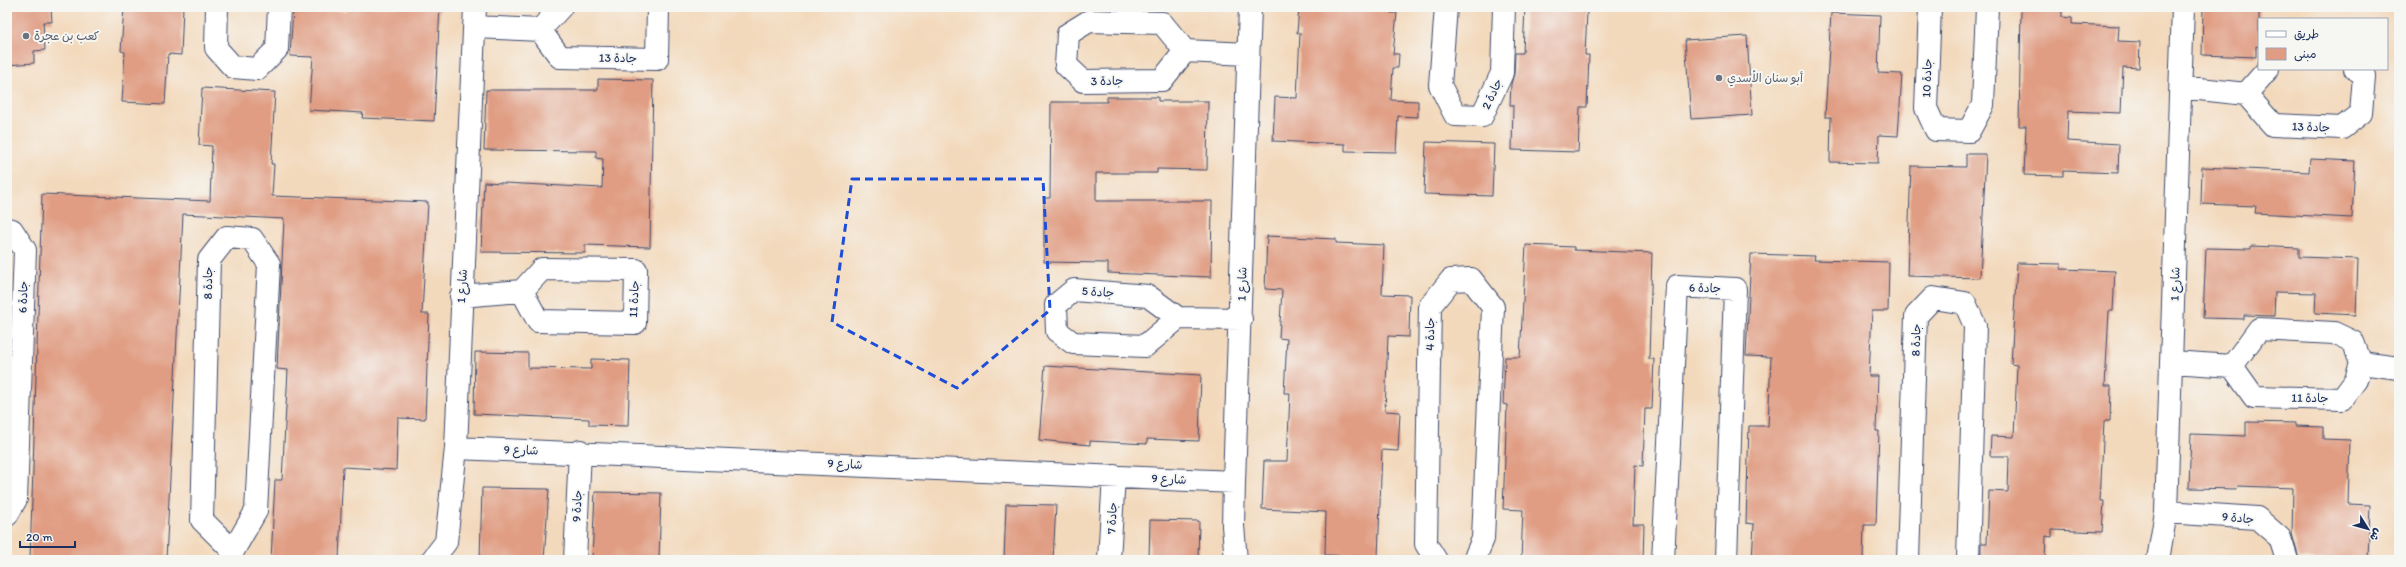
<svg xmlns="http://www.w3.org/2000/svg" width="2406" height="567" font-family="Itim,'Playpen Sans Arabic',sans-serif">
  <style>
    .building { fill: #e09d83 }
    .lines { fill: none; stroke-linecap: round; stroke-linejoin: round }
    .street-casing { stroke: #3b486c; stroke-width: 24 }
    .street { stroke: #fff; stroke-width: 22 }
    .marked { fill: none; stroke: #1d4ed8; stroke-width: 3; stroke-dasharray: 8 5; stroke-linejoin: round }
    .worship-dot { fill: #6b7280; stroke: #f6f6f2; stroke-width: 1.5 }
    .labels { text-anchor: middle; stroke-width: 4; stroke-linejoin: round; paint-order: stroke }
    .worship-label { font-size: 12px; fill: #5b616d; stroke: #f6f6f2; text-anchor: start }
    .street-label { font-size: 12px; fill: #1b2f5e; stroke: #f6f6f2 }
  </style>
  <rect width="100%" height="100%" fill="#f6f6f2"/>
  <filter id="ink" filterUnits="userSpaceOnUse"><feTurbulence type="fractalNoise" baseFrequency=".025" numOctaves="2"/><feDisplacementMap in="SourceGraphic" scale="8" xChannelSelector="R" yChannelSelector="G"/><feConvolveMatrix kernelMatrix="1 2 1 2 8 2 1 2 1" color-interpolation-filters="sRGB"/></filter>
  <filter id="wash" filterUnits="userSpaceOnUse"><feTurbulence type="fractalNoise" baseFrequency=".012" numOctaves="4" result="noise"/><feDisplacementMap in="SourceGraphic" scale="16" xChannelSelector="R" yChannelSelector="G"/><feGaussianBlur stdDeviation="0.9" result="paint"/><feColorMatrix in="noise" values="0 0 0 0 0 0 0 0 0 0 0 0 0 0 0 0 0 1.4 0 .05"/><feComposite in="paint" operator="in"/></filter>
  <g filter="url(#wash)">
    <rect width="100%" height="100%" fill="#f3d9bc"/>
    <g id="blocks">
      <path class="building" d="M7 7H51L52 22H43L45 50 34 51V63L7 65Z
        M124 7H183L181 55 168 54 165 104 122 102 125 52 121 51Z
        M347 7H440L434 121 362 118 363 113 309 110 313 57 290 56 293 8 347 11Z
        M1299 7H1391V13H1397L1393 54H1399L1398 68H1393L1391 100 1418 101V117L1398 116 1396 152 1345 151V144L1273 141 1275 97 1297 98 1300 33H1297Z
        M1525 7H1582V12H1587L1585 55H1589L1587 107H1580L1578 152 1512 150 1513 105H1510L1511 84 1514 74 1515 53H1523Z
        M2021 7H2062V17L2072 18V24L2119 26 2118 41 2140 42 2139 68 2123 67 2121 113 2068 111 2067 141 2119 144 2118 173 2063 171V176L2024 175 2026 126H2019Z
        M2203 7H2259V47L2256 46V57L2202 55Z
        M1831 13 1880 15 1878 73 1902 74 1898 136 1879 135 1878 163 1830 162 1831 117H1825Z
        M1747 36 1752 115 1691 119 1685 40Z
        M598 79 653 80 650 247 585 245V253L481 252 484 182 602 188 603 159 596 158V151L484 150 486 90H598Z
        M202 88 275 92 271 164H274L272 196 428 202 422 314H429L425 419 398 418 396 470 343 467 339 560H271L275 480H282L288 370 277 369 284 219 183 214 166 560H30L42 194 210 201 212 146 199 145Z
        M1107 97H1158V101H1208L1207 170 1157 169V173H1096V201H1212L1211 277 1108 273V263L1044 262V198H1050L1051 102H1107Z
        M1426 142 1494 144 1492 196 1424 194Z
        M1966 154H1986L1980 278 1907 276 1911 166 1966 167Z
        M2310 159 2355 161 2352 218 2255 213 2256 206 2201 204 2202 167 2309 172Z
        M1267 236 1336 239V243L1384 245 1382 294 1410 295 1409 337 1388 336 1385 411 1400 412 1398 451 1382 450 1378 557 1325 555 1326 512 1262 509 1264 461H1287L1290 393H1284L1287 339 1279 338 1282 290 1265 289Z
        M1526 245 1574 247V250L1652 253 1649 359H1654L1652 409H1645L1643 466 1635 465 1633 524H1644L1643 560H1521L1523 510 1503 509 1507 405 1503 404 1505 357H1520Z
        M2251 246 2299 248V257L2358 259 2356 315 2315 313 2316 293 2275 292 2274 316 2244 315V319L2203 318 2206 248 2251 249Z
        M1751 254 1815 256 1814 260 1889 262 1888 311H1872L1869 376H1878L1876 431H1879L1876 525H1864L1863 560H1752L1754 524 1746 523 1749 426H1768L1771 357 1746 356Z
        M2017 263 2061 264V269L2115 271 2113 311H2109L2105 386H2111L2110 421H2104L2100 501H2104L2102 532 2052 530V537L2046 536 2045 560H1981V543H1987L1989 491 2008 492 2009 456H1990L1991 436 2014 437 2017 365 2011 364Z
        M475 352 528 353V368L591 369V359L630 360 628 426 589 425V419L474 414Z
        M1045 366 1201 375 1199 441 1147 439V444L1090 441V445L1039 440Z
        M2246 422 2295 423V426L2323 427V439L2350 440 2348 504 2370 505 2368 560 2299 559 2292 534 2293 488 2238 486 2237 489 2189 488 2191 434 2246 436Z
        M482 488 549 489 544 560H480Z
        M595 492 661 493 659 560H592Z
        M1006 504 1056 505 1053 560H1004Z
        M1150 520 1199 521 1198 560H1149Z"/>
    </g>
  </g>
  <g filter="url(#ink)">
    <use href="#blocks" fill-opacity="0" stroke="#3b486c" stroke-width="1"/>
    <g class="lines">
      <defs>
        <path id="street" d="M217 7 216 48 233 67 257 69 277 49 279 7
          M1446 7 1440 85 1455 115 1482 116 1502 73 1504 7
          M1930 7 1926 108 1936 130 1969 131 1983 105 1987 7
          M475 27 540 30
          M540 30 560 57 657 59 658 7
          M540 30 561 7
          M1185 51 1162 80 1083 81 1066 65 1068 34 1089 21 1162 23 1185 51 1248 54
          M2181 87 2246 94 2273 125 2342 128 2361 113 2364 76 2355 69
          M2246 94 2268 69
          M7 229 12 230 25 250 16 499 7 515
          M461 296 522 291 542 269 636 270 635 323 538 321 522 291
          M1178 318 1145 346 1073 343 1057 331 1056 305 1074 290 1148 296 1178 318 1241 319
          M2259 329 2334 333 2353 342 2361 363 2356 380 2342 399 2254 397 2232 366Z
          M2172 362 2232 366
          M2361 363 2399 368
          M456 448 1234 482
          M2166 512 2257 518 2280 538 2287 560
          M231 560 233 551 256 511 269 264 252 239 227 237 209 260 202 520 233 551
          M432 560 446 542 456 448 475 7
          M575 560 580 451
          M1109 560 1114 476
          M1236 560 1233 526 1234 482 1250 7
          M1436 560 1426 544 1430 306 1451 280 1471 279 1493 307 1483 539 1474 560
          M1663 560 1677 286 1735 289 1726 560
          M1908 560 1916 316 1933 298 1965 303 1975 326 1968 560
          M2158 560 2166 512 2183 7"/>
      </defs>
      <use href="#street" class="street-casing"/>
      <use href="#street" class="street"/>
    </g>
  </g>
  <path class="marked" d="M852 179H1043L1050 310 957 388 832 322Z"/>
  <g class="worship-dot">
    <circle cx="26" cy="36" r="4"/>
    <circle cx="1719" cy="78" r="4"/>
  </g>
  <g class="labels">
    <g class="worship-label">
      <text x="34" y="40">كعب بن عجرة</text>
      <text x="1727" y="82">أبو سنان الأسدي</text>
    </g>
    <g class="street-label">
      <text transform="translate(618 58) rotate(1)" y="4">جادة 13</text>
      <text transform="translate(1927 78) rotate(-88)" y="4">جادة 10</text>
      <text transform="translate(1107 81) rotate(-1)" y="4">جادة 3</text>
      <text transform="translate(1492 94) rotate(-65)" y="4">جادة 2</text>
      <text transform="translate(2311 127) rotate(2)" y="4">جادة 13</text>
      <text transform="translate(208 283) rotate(-89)" y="4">جادة 8</text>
      <text transform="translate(1242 284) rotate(-88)" y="4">شارع 1</text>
      <text transform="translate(2175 284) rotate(-88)" y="4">شارع 1</text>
      <text transform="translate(462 286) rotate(-87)" y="4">شارع 1</text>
      <text transform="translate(1705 288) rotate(2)" y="4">جادة 6</text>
      <text transform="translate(1098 292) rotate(4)" y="4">جادة 5</text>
      <text transform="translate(23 297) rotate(-88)" y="4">جادة 6</text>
      <text transform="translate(634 299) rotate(-87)" y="4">جادة 11</text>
      <text transform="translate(1430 334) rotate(-89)" y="4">جادة 4</text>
      <text transform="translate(1916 340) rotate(-88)" y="4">جادة 8</text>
      <text transform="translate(2310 398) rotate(1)" y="4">جادة 11</text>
      <text transform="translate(521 450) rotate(2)" y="4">شارع 9</text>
      <text transform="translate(845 464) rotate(3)" y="4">شارع 9</text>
      <text transform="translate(1169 479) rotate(3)" y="4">شارع 9</text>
      <text transform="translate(577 506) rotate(-87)" y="4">جادة 9</text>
      <text transform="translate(1112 518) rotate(-87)" y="4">جادة 7</text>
      <text transform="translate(2238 518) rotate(6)" y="4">جادة 9</text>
    </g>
  </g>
  <rect width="2406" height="567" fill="none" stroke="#f6f6f2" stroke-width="24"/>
  <rect x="2258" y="18" width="130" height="52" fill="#f6f6f2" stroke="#9ea6b7"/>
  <rect x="2266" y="31" width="20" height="6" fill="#ffffff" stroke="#9ea6b7"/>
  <text x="2294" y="38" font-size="12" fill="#1b2f5e">طريق</text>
  <rect x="2266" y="48" width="20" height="12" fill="#e09d83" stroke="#9ea6b7"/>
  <text x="2294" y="58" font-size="12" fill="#1b2f5e">مبنى</text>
  <g transform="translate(2368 529) rotate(127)" stroke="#f6f6f2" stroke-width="3" paint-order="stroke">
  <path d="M0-3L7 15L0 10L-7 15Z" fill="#1b2f5e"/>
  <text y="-6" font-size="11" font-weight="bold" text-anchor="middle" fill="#1b2f5e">ش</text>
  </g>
  <path d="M20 541v6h55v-6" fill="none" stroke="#1b2f5e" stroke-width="2"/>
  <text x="26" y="541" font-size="12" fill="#1b2f5e" stroke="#f6f6f2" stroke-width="3" paint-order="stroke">20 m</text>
</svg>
